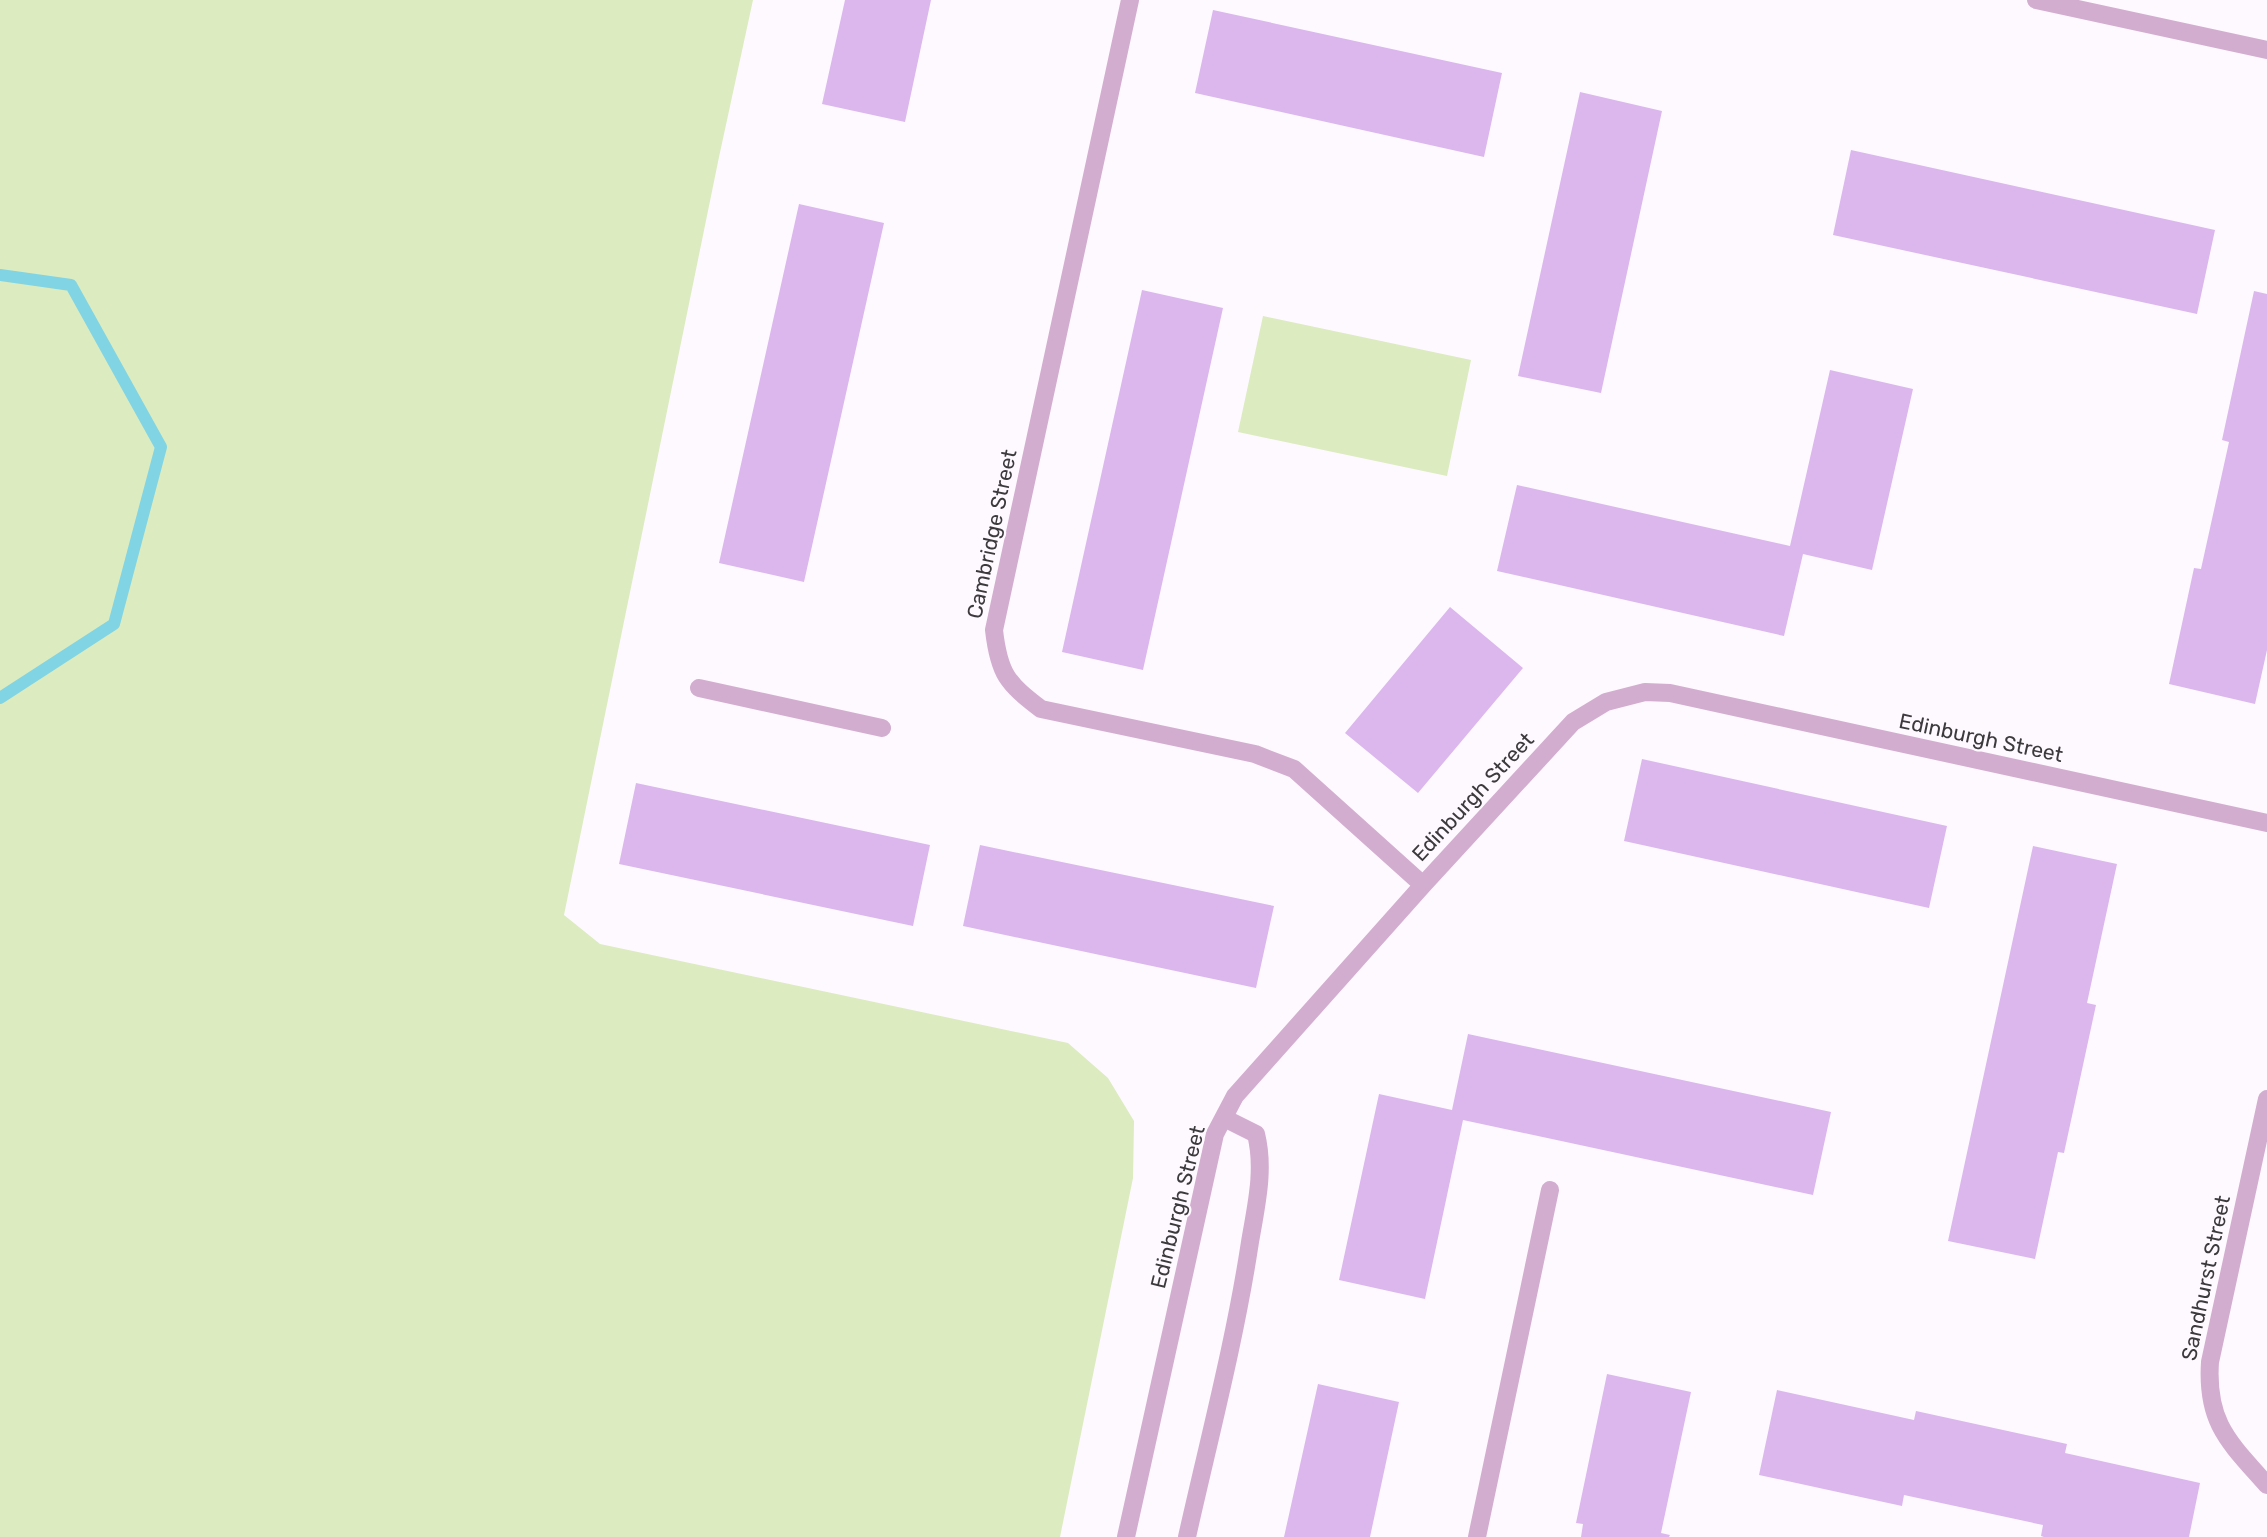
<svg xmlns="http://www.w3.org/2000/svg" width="2267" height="1537" font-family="Rubik,sans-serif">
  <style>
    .green { fill: #dcebc0 }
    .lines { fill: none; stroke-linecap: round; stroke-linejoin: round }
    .stream { stroke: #80d4e3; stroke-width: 12 }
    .building { fill: #dbb7ee }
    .lane { stroke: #d3add0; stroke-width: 18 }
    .street { stroke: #d3add0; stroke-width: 18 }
    .labels { text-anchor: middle; stroke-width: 4.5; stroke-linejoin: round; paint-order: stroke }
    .street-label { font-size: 21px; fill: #3d3a3e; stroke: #fef9ff }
  </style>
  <rect width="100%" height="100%" fill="#fef9ff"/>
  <path class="green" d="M0 0H753L719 157 564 915 600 944 1068 1043 1108 1078 1134 1121 1133 1178 1060 1537H0Z
    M1263 316 1471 360 1447 476 1238 432Z"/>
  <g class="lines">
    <path class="stream" d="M0 275 71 285 161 447 114 624 0 698"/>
  </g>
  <path class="building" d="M845 0H931L905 122 822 104Z
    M1213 10 1502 73 1484 157 1195 93Z
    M1580 92 1662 111 1601 393 1518 376Z
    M1851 150 2215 230 2197 314 1833 235Z
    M799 204 884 223 804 582 719 563Z
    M1142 290 1223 308 1143 670 1062 652Z
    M2254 291 2267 294V650L2255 704 2169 684 2194 568 2201 569 2229 442 2222 440Z
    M1830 370 1913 389 1872 570 1803 554 1784 636 1497 571 1517 485 1790 546Z
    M1450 607 1523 668 1418 793 1345 733Z
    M1642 759 1947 826 1929 908 1624 841Z
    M636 783 930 845 913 926 619 864Z
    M980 845 1274 906 1256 988 963 926Z
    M2033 846 2117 864 2087 1003 2096 1005 2064 1153 2058 1152 2035 1259 1948 1241Z
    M1468 1034 1831 1112 1813 1195 1463 1120 1425 1299 1339 1280 1379 1094 1452 1110Z
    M1607 1374 1691 1392 1661 1533 1670 1535 1669 1537H1581L1583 1524 1576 1523Z
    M1318 1384 1399 1402 1370 1537H1284Z
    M1777 1390 1914 1420 1916 1411 2067 1444 2065 1453 2200 1483 2189 1537H2044L2041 1536 2043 1525 1904 1495 1902 1506 1759 1475Z"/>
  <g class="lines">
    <path class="lane" d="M699 688 882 728
      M1187 1537C1209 1439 1235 1341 1250 1242 1256 1206 1265 1170 1256 1134L1224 1118
      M1477 1537 1550 1190"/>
    <path class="street" d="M1130 0 994 630C999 674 1007 683 1041 709L1255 754 1294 769 1423 885
      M2036 0 2267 50
      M2267 1099 2210 1362C2206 1423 2229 1442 2267 1485
      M1126 1537 1215 1134 1235 1096 1423 885 1573 722 1606 702 1645 692 1670 693 2267 823"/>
  </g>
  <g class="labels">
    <g class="street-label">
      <text transform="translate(992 534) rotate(-78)" y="7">Cambridge Street</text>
      <text transform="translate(1981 738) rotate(12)" y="7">Edinburgh Street</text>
      <text transform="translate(1473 797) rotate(-47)" y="7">Edinburgh Street</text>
      <text transform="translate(1178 1207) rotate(-76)" y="7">Edinburgh Street</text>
      <text transform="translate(2206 1278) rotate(-78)" y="7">Sandhurst Street</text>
    </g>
  </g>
</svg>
